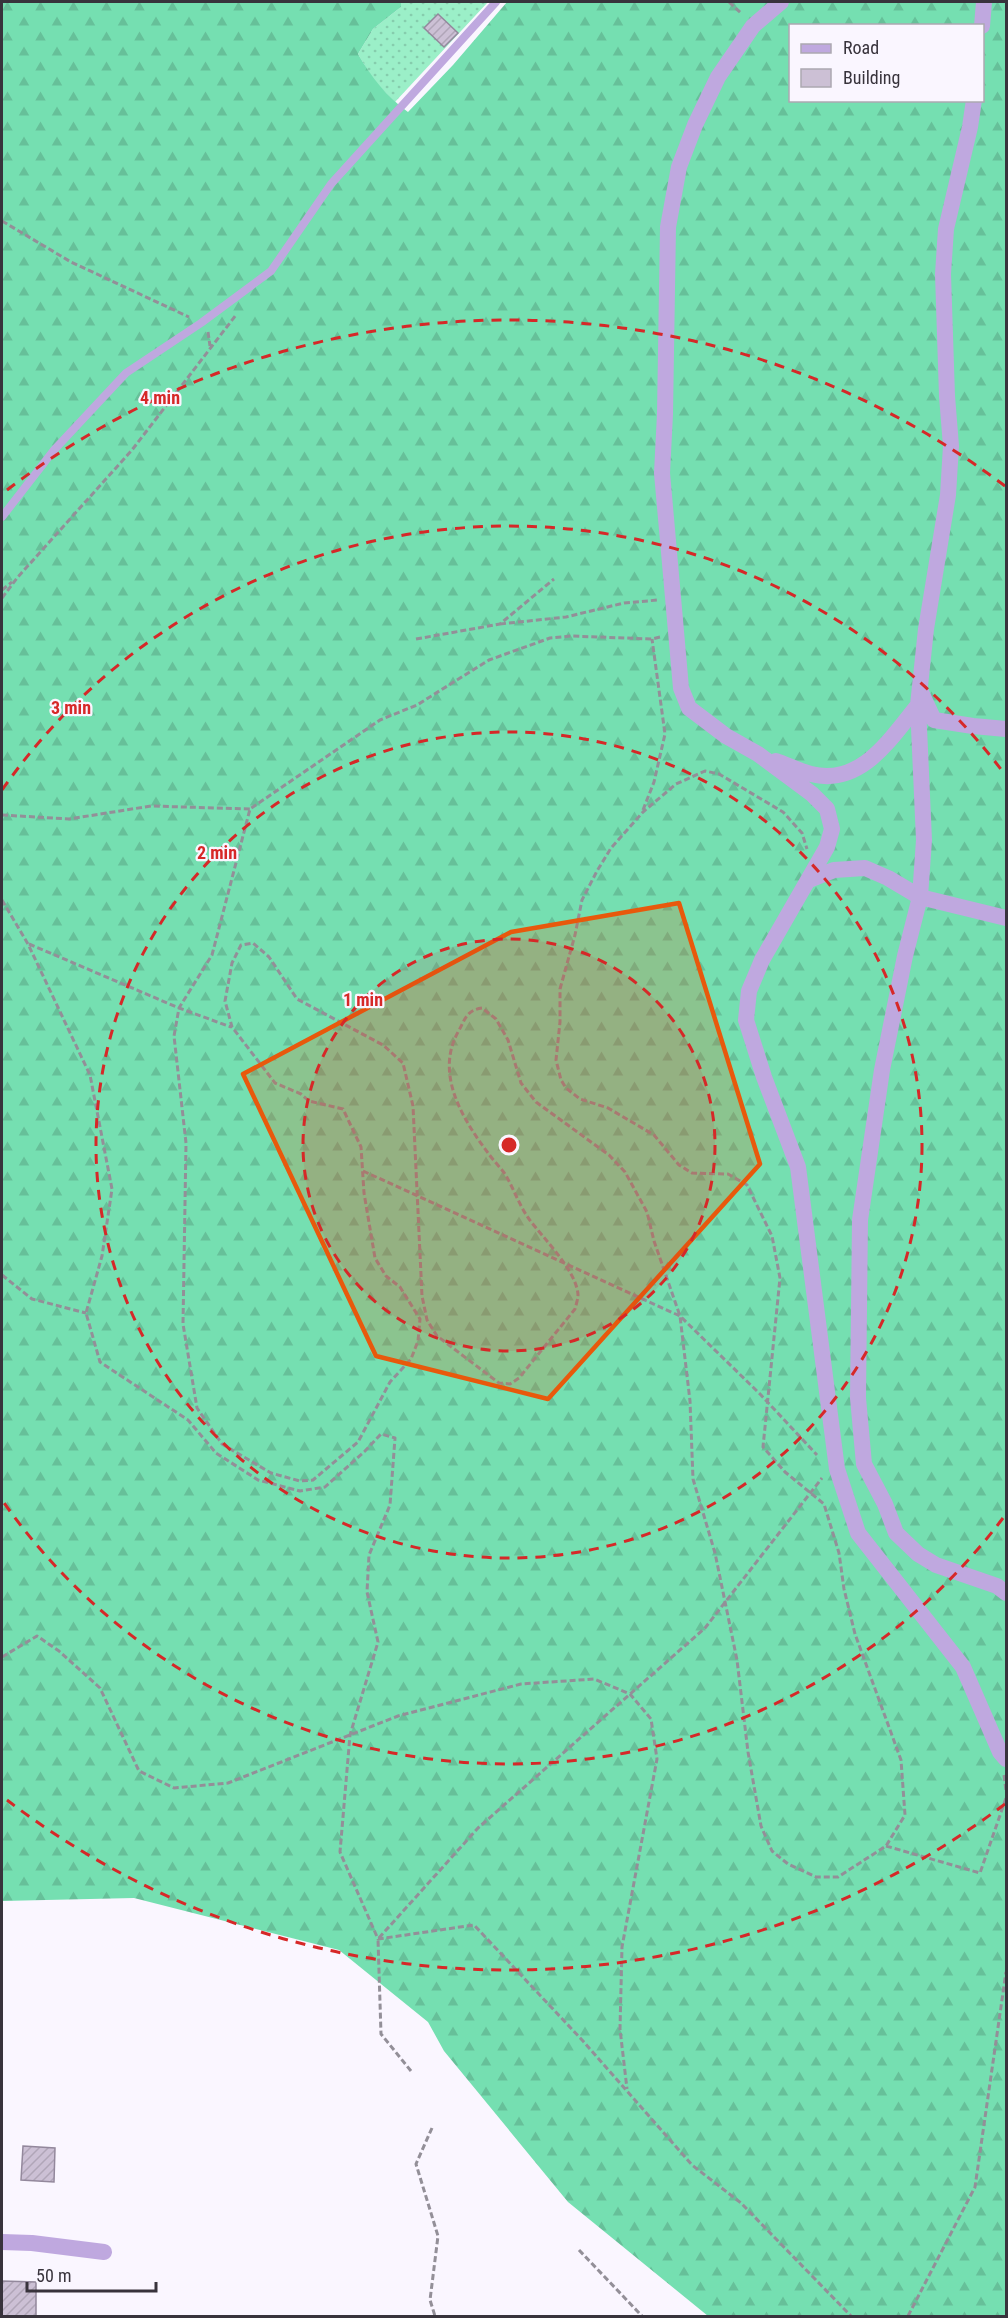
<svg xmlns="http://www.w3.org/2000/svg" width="1008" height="2318" font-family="'Roboto Condensed',sans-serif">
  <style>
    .grass { fill: url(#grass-dots) }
    .forest { fill: url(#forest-firs); fill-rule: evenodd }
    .building { fill: url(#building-hatch); stroke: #93889c; stroke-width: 1.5 }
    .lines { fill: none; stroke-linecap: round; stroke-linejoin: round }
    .path { stroke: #938f98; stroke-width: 3; stroke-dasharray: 6 3; stroke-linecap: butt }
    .lane { stroke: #bfa8df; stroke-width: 8 }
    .street { stroke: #bfa8df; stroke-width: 16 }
    .marked { fill: #e8590c; fill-opacity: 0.2; stroke: #e8590c; stroke-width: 4.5; stroke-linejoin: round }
    .ring { fill: none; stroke: #d62828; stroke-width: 3; stroke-dasharray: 10 8 }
    .centre { fill: #d62828; stroke: #faf6ff; stroke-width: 3 }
    .ring-label { font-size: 18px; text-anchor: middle; font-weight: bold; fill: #d62828; stroke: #faf6ff; stroke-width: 4.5; stroke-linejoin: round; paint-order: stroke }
  </style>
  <defs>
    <pattern id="grass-dots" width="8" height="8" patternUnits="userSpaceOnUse" patternTransform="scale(1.5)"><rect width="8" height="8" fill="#9befc8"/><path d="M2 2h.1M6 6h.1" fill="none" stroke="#86cdad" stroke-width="1.8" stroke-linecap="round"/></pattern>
    <pattern id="forest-firs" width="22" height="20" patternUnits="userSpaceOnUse" patternTransform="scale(1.5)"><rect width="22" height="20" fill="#75dfb1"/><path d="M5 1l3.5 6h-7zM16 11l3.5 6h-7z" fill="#66c099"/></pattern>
    <pattern id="building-hatch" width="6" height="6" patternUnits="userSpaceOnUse" patternTransform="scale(1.5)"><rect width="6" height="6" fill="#ccc0d5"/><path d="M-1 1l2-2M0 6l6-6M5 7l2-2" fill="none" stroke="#b0a5b8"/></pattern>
  </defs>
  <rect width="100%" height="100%" fill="#faf6ff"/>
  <path class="grass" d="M401 2H488L395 102 374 81 358 54 373 29 401 7Z"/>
  <path class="forest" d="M2 2H401V7L373 29 358 54C372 78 386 96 408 112L453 65 507 2H1006V2316H708L568 2202 444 2051 428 2022 339 1950 134 1898 2 1901ZM790 26H982V100H790Z"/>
  <path class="building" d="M438 14 458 33 444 47 424 28Z
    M23 2146 55 2148 54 2182 21 2180Z
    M2 2281 36 2282V2316H2Z"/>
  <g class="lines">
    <path class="path" d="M729 2 742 14
      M2 221 71 262 189 317
      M208 332 210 346
      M2 590 12 582
      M2 598 17 578 132 450 236 315
      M500 624 566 617 624 603 658 600
      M660 637 652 639 571 636 550 638 489 660 417 705 380 720 250 809 212 955 179 1008 174 1036 186 1143 183 1324 197 1408 222 1444 271 1473 300 1481 313 1480 358 1442 390 1382 411 1359 418 1341 420 1319 400 1287 386 1276 375 1258 364 1193 361 1147 343 1109 309 1101 301 1094 275 1083 232 1027 225 1001 232 963 241 945 253 943 269 957 297 999 383 1045 403 1063 413 1106 422 1296 427 1320 437 1336 499 1383 510 1384 519 1378 575 1309C576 1305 578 1299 578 1295 577 1271 543 1238 529 1219 519 1205 514 1189 505 1174 500 1167 493 1160 488 1153 462 1118 435 1074 458 1032 465 1020 466 1010 482 1008L496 1019 508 1040 521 1083 536 1102 609 1155 625 1172 647 1212 654 1241 680 1316 690 1401 693 1479 715 1553 737 1660 748 1752 761 1826 772 1851 788 1864 816 1877H838L886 1846 905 1815 901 1760 855 1634 844 1589 839 1553 824 1504 785 1472 763 1447 780 1278 772 1236 747 1185 728 1174 692 1173 679 1165 654 1135 608 1108 580 1099 566 1088 561 1080 556 1060 560 1022V989L575 935 582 900 597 871 611 848 643 812 676 784 705 771 719 774 783 812 802 833 807 849
      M416 639 500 624 554 579
      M643 810 654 782 665 734 652 639
      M2 815 69 819 151 806 250 809
      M2 900 28 944 90 1075 112 1189 102 1256 86 1313 100 1362 188 1420 216 1453 258 1480 300 1491 325 1487 365 1451 381 1434 395 1438 390 1505 369 1555 367 1592 378 1642 350 1735 340 1852 378 1939 474 1925 583 2041 692 2165 741 2203 851 2316
      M29 944 179 1008 231 1027
      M363 1171 680 1316 760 1394 817 1455
      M2 1275 32 1299 86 1313
      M2 1657 37 1636 59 1651 100 1688 139 1771 174 1788 228 1783 398 1716 521 1684 594 1679 630 1694 651 1719 657 1759 622 1947 620 2029 627 2089
      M1004 1775 1006 1791
      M886 1846 980 1873 1006 1798
      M411 2071 381 2034 378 1939 478 1828 705 1628 822 1478
      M432 2128 416 2164 438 2236 430 2300 435 2316
      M579 2250 642 2316
      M908 2316 975 2187 1006 1972"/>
    <path class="lane" d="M2 517 54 450 126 373 201 323 271 271 331 184 496 2"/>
    <path class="street" d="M781 2 753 26 718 77 695 125 679 167 668 227 665 414 662 473 681 688 689 708 726 736 758 754 812 794 827 809 832 829 827 847 762 960 749 991 746 1020 764 1077 798 1167 837 1469 858 1533 963 1667 1000 1752 1006 1759
      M982 26 984 2
      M974 100 970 127 946 229 943 274 947 396 951 446 948 495 926 629 918 705 924 840 920 897 905 956 882 1070 860 1220 858 1398 864 1464 885 1504 896 1533 918 1554 936 1565 997 1586 1006 1593
      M921 692 934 720 973 726 1006 729
      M776 761C788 765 799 771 811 774 861 787 891 738 918 705
      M809 880 834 870 865 868 888 878 920 897 1006 918
      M2 2242 32 2243 104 2252"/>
  </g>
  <path class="marked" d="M679 903 760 1164 548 1399 376 1356 243 1074 511 932Z"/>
  <circle cx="509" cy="1145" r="206" fill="#d62828" fill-opacity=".12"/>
  <g class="ring">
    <circle cx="509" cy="1145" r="206"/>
    <circle cx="509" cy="1145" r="413"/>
    <path d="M1003 1518A619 619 0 0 1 2 1500M2 790A619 619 0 0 1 1003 772"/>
    <path d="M1005 1804A825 825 0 0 1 7 1800M7 490A825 825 0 0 1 1005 486"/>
  </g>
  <circle cx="509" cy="1145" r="9" class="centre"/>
  <g class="ring-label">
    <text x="160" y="404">4 min</text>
    <text x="71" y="714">3 min</text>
    <text x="217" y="859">2 min</text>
    <text x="363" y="1006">1 min</text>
  </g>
  <rect width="1008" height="2318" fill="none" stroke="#38333c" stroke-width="6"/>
  <rect x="789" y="24" width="195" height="78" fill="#faf6ff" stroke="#aca8b1" stroke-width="1.5"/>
  <rect x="801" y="44" width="30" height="9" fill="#bfa8df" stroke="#aca8b1" stroke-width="1.5"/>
  <text x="843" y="54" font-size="18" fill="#38333c">Road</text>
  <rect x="801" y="69" width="30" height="18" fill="#ccc0d5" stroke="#aca8b1" stroke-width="1.5"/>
  <text x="843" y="84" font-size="18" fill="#38333c">Building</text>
  <path d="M27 2282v9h129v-9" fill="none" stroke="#38333c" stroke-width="3"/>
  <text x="36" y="2282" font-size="18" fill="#38333c" stroke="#faf6ff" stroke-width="4.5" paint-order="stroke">50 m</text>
</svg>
